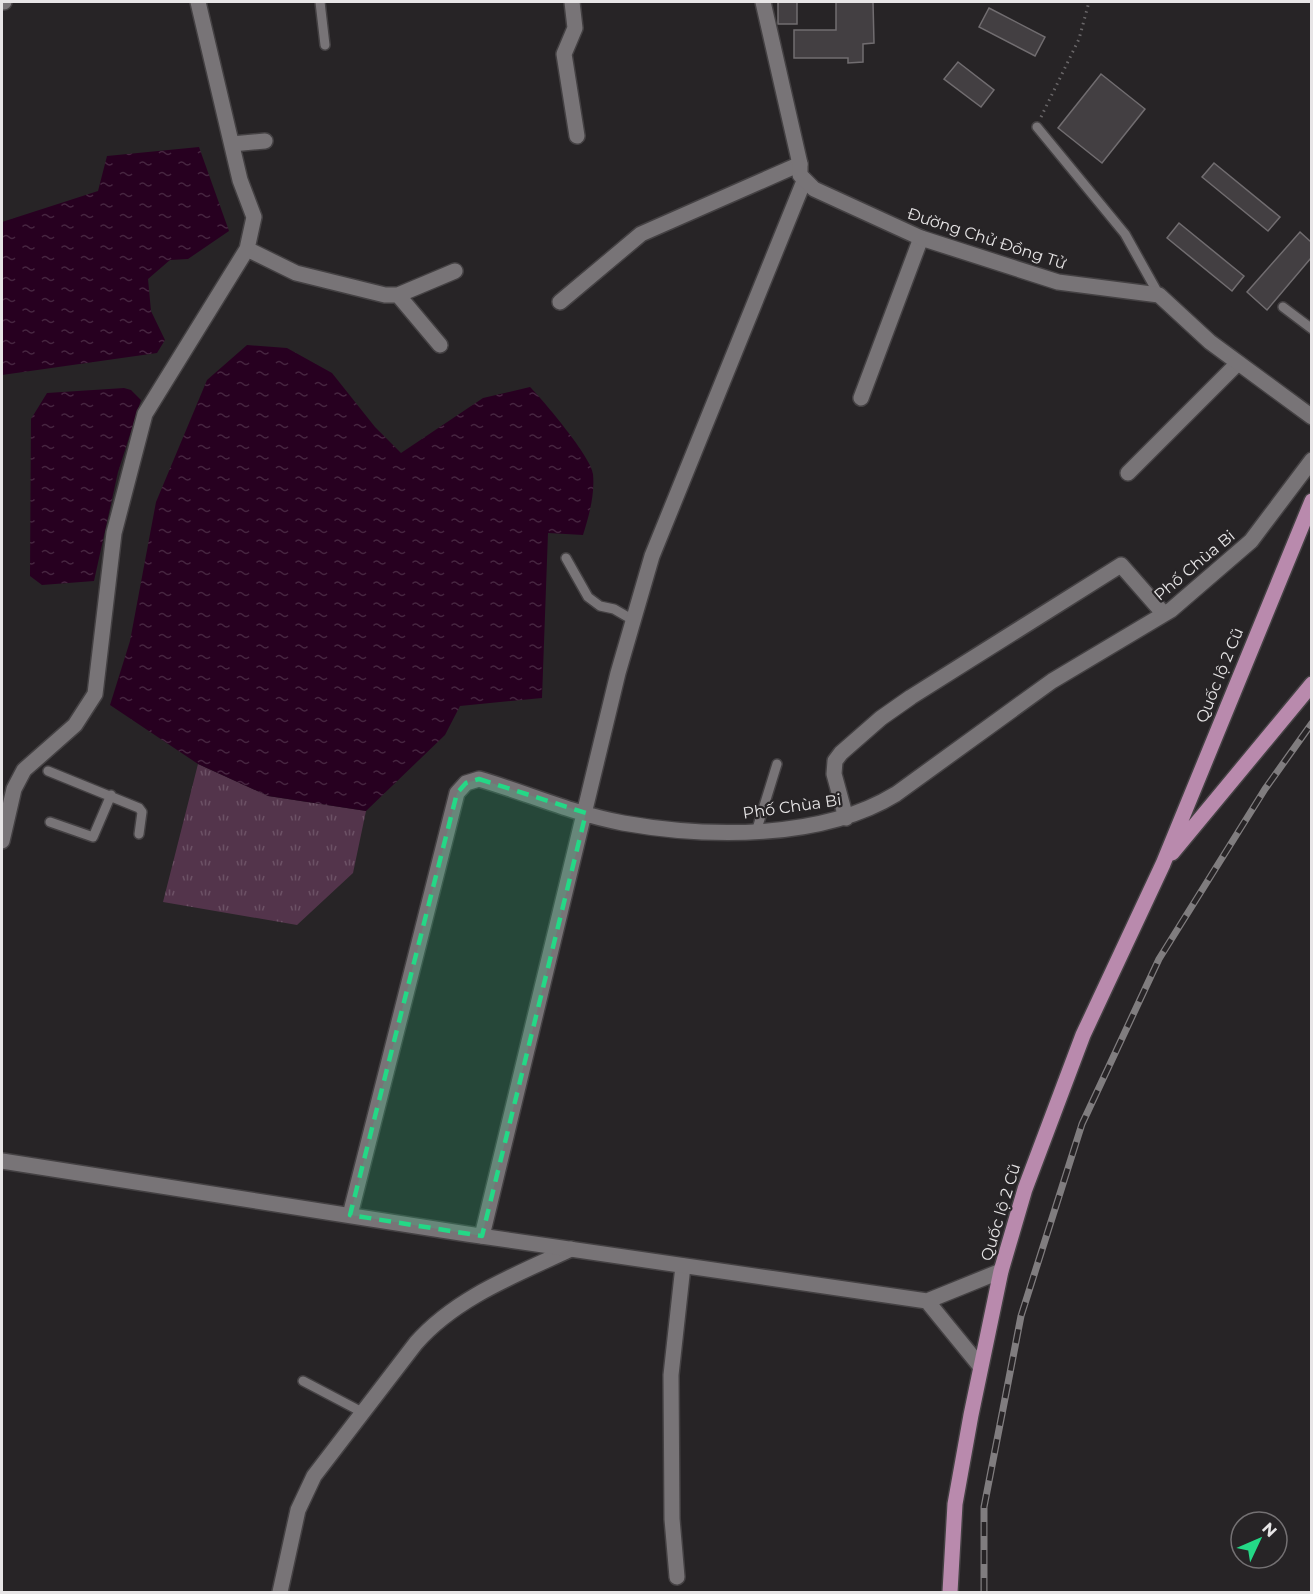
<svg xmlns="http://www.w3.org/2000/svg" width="1313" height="1594" font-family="Montserrat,sans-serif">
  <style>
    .grass { fill: url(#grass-tufts) }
    .water { fill: url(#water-ripples) }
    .building { fill: #433f42; stroke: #716d70; stroke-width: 1.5 }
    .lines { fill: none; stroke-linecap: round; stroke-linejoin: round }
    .service-casing { stroke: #444143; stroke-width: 12 }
    .minor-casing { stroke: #444143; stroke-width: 18 }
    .tertiary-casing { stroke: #444143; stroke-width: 18 }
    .primary-casing { stroke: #444143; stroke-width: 18 }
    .path { stroke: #6a6769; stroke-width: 3; stroke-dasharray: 1.5 4.5; stroke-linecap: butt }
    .service { stroke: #787477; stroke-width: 9 }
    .minor { stroke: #787477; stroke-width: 15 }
    .tertiary { stroke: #787477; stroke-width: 15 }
    .primary { stroke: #b98aad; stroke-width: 15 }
    .rail-casing { stroke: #807d7f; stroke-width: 7 }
    .rail { stroke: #272426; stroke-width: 4.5; stroke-dasharray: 14; stroke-linecap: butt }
    .marked { fill: #24d886; fill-opacity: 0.2; stroke: #24d886; stroke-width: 4.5; stroke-dasharray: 12 8; stroke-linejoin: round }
    .labels { text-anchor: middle; stroke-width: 4.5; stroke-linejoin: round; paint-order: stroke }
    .street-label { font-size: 16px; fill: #e7e5e6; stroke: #272426 }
  </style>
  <defs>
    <pattern id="grass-tufts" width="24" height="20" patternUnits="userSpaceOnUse" patternTransform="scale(1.5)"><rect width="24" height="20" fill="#53344b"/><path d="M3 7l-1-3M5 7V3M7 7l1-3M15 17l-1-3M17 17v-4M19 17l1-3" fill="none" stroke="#6c5165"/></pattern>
    <pattern id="water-ripples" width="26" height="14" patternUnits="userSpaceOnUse" patternTransform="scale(1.5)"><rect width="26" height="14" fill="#270020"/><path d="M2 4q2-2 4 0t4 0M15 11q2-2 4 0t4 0" fill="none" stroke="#462540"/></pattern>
  </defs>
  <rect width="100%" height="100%" fill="#272426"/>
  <path class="grass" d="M198 764 268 796 366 811 353 873 297 925 163 902Z"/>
  <path class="water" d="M199 147 229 231 188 259 170 260 148 279 151 311 165 340 157 353 2 375V222L98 191 107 156Z
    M247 345 287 348 332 373 375 427 401 453 483 398 530 387C543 400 592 458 593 474 595 494 589 516 583 535L548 533 542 698 460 706 445 735 366 811 268 796 198 764 110 705 130 641 156 502 207 380Z
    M124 388 131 390 141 400 118 472 94 581 42 585 30 576 31 419 47 393Z"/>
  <path class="building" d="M778 2H797V24H778Z
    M836 2H873L874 43 863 44V62L848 63V58H794V30H836Z
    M989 8 1045 37 1035 56 979 27Z
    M958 62 994 90 981 107 944 79Z
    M1101 74 1145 109 1102 163 1058 128Z
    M1214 163 1280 217 1268 231 1202 177Z
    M1179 223 1244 276 1232 291 1167 238Z
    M1300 232 1311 242V258L1267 310 1247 292Z"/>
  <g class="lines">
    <defs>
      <path id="service" d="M320 2 325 45
        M1037 127 1125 234 1159 295
        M1283 307 1312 329
        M566 558 588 597 600 606 614 609 633 620
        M48 771 139 808 142 812 139 834
        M50 822 93 837 111 795
        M756 832 777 764
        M303 1381 362 1412"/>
      <path id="minor" d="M572 2 575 28 564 54 577 136
        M232 144 265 141
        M247 249 296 273 385 295H398L455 271
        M398 295 440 345
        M560 302 641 234 800 164
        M861 398 921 238
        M1128 473 1238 363
        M846 818 834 774 835 761 841 753 881 718 911 697 1121 565 1164 614
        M2 841 14 789 24 770 75 725 95 694 114 533 145 414 247 249 254 217 240 180 198 2
        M350 1215 457 793 466 783 479 779C527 793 574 814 623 823 708 838 821 840 896 794L1052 681 1171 610 1251 541 1312 460
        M482 1236 618 673 652 556 804 181
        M677 1577 672 1519 671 1375 683 1266
        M280 1592 298 1510 314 1476 416 1343C456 1297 518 1274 571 1249"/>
      <path id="tertiary" d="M2 2H4
        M763 2 800 164V175L814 189 921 238 1058 282 1159 295 1210 342 1312 417
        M2 1161 467 1234 927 1301 1001 1271
        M927 1301 980 1366"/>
      <path id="primary" d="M1172 853 1312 684
        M950 1592 955 1504 971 1415 1001 1271 1025 1189 1083 1035 1163 864 1312 501"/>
    </defs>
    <use href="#service" class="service-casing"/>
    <use href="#minor" class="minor-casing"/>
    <use href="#tertiary" class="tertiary-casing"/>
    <use href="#primary" class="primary-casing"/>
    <path class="path" d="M1041 117 1079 39 1089 2"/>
    <use href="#service" class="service"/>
    <use href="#minor" class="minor"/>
    <use href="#tertiary" class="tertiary"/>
    <use href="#primary" class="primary"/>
    <defs>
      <path id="rail" d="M984 1592V1507L1021 1316 1082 1124 1159 959 1265 789 1312 723"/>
    </defs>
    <use href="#rail" class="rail-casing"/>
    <use href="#rail" class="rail"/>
  </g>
  <path class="marked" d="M479 779 586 813 482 1236 350 1215 457 793 466 783Z"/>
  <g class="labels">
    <g class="street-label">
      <text transform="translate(987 238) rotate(18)" y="6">Đường Chử Đồng Tử</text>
      <text transform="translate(1194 565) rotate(-40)" y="6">Phố Chùa Bi</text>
      <text transform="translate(1219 675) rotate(-68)" y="6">Quốc lộ 2 Cũ</text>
      <text transform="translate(792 806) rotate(-8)" y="6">Phố Chùa Bi</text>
      <text transform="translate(1000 1212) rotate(-73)" y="6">Quốc lộ 2 Cũ</text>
    </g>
  </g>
  <rect width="1313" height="1594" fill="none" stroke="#e7e5e6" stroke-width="6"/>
  <g transform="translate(1259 1540) rotate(46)"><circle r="28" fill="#272426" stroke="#747173" stroke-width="1.5"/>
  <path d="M0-4.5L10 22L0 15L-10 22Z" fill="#24d886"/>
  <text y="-9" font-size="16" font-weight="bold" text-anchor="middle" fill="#e7e5e6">N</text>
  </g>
</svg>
